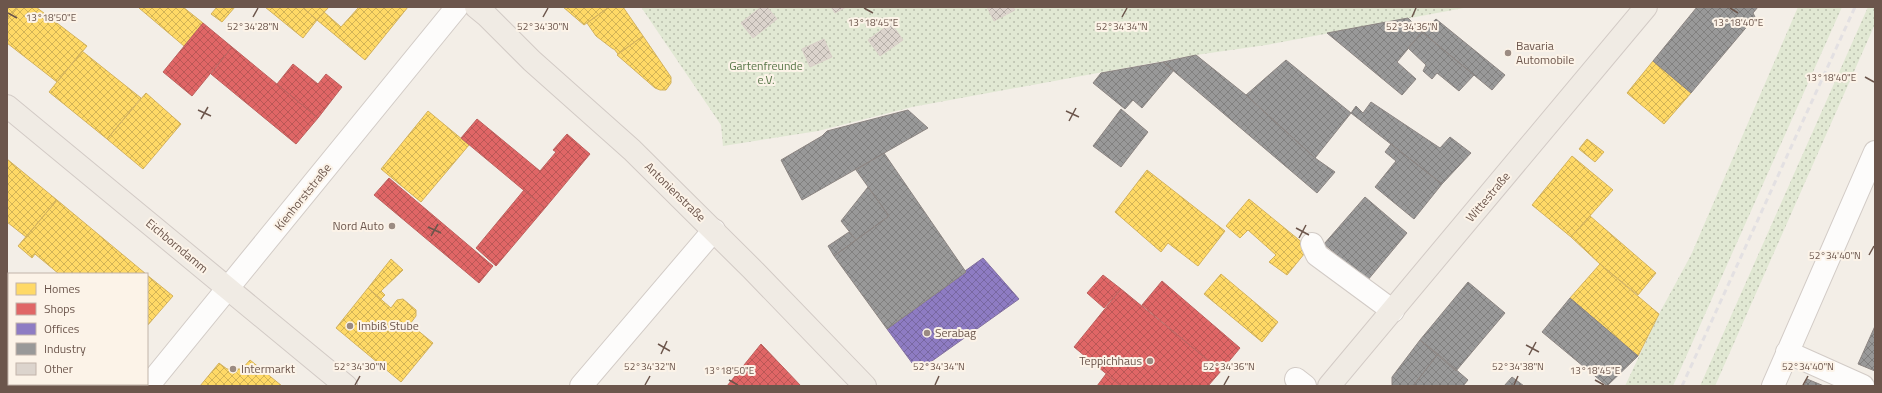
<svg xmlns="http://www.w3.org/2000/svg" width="1882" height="393" font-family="'Titillium Web',sans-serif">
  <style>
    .grass { fill: url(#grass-dots) }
    .homes { fill: url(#homes-cross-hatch); stroke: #d3b25e }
    .shops { fill: url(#shops-cross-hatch); stroke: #bd615e }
    .offices { fill: url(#offices-cross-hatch); stroke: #84719f }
    .industry { fill: url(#industry-cross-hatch); stroke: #8c8582 }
    .building { fill: url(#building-cross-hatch); stroke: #dbd1ca }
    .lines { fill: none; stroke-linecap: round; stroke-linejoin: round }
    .minor-casing { stroke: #d2cbc6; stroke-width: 24 }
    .major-casing { stroke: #d2cac5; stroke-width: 24 }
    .minor { stroke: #fdfcfb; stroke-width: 22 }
    .major { stroke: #f0ebe4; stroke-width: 22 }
    .rail { stroke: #e3e0e2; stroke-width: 3; stroke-dasharray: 6 4; stroke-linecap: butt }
    .ticks { fill: none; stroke: #6c564c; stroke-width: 1.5 }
    .poi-dot { fill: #9b8b82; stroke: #fcf3e8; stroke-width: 1.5 }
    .labels { text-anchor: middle; stroke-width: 4; stroke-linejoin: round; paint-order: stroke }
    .poi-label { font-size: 12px; fill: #6c564c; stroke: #fcf3e8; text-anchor: start }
    .park-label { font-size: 12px; fill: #597749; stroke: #fcf3e8 }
    .street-label { font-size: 12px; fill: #6c564c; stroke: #fcf3e8 }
    .ticks-label { font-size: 10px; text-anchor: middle; fill: #6c564c; stroke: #fcf3e8; stroke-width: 4; stroke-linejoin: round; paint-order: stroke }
  </style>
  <defs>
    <pattern id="grass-dots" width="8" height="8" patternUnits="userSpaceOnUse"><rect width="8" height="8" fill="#e1e8d3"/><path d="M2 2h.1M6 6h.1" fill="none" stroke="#babfad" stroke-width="1.8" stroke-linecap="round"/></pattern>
    <pattern id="homes-cross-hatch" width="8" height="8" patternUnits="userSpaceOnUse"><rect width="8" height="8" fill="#ffd966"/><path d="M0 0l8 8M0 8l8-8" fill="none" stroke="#d2b356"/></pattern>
    <pattern id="shops-cross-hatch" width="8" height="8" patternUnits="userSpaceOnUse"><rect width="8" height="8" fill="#e06666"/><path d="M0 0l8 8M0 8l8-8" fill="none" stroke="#ba5756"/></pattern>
    <pattern id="offices-cross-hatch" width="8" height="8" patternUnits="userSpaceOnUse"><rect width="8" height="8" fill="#8e7cc3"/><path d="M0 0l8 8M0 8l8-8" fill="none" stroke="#7868a1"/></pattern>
    <pattern id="industry-cross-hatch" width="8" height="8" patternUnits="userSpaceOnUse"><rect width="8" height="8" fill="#999"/><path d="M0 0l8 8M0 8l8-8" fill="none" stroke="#81807f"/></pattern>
    <pattern id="building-cross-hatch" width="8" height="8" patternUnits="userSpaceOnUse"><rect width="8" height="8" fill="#dcd4cd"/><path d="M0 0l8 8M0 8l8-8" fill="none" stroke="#b6afa9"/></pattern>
  </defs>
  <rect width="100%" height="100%" fill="#f3eee7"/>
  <path class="grass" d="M641 7H1469L1266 45 1196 55 912 107 818 131 723 146 721 125Z
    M1798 7H1842L1673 386H1625L1659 314 1691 255Z
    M1868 7H1875V24L1715 386H1700Z"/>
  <path class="homes" d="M7 7H18L7 20Z
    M18 7H36L87 46 57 82 7 43V20Z
    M140 7H183L203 23 184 46 139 8Z
    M217 7H235L222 22 211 14Z
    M265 7H302L317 20 303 38Z
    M302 7H329L317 20Z
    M359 7H408L365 60 317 20 324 12 341 27Z
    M563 7H609L584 25Z
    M609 7H623L643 36 618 54 614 49H613L596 36 587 23Z
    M643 36 671 77V83L666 90H660L655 88 617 55Z
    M82 51 141 98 107 139 49 92Z
    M1653 61 1691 93 1664 124 1627 93Z
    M146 93 181 124 143 169 107 139Z
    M428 111 469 145 421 202 381 169Z
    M1587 139 1604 152 1595 162 1579 149Z
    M1572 156 1613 190 1571 237 1532 205Z
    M7 159 57 200 26 237 7 222Z
    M1147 170 1225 231 1198 266 1168 243 1161 252 1115 212Z
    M1249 199 1309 248 1287 275 1269 262 1276 255 1248 230 1240 238 1226 226Z
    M57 200 146 274H59L35 254 32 258 18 246Z
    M1590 216 1656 273 1638 295 1600 264 1571 237Z
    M391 259 403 270 381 291 385 295 381 299 368 288Z
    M1600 264 1659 314 1638 356 1570 298Z
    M1221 274 1278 322 1262 342 1204 294Z
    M147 275 173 296 147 326Z
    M368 288 391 308 397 300 403 299 416 310V316L410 324 433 343 401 382 336 328Z
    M250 360 282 386H200L219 363 227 369H242Z
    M40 384H99L98 386H43Z"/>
  <path class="shops" d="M203 23 232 47 192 96 163 72Z
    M232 47 318 118 296 144 211 74Z
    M293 64 318 84 326 74 342 87 318 118 277 84Z
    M477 119 540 171 556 152 553 150 567 134 590 154 545 208 461 138Z
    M389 178 493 266 479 283 374 195Z
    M524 190 545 208 496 266 476 248Z
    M1103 275 1121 289 1104 308 1087 293Z
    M1162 281 1240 348 1221 371 1142 305Z
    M1121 289 1221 371 1208 386H1121L1074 347Z
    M761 344 801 386H727Z
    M1106 374 1121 386H1097Z"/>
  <path class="offices" d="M983 258 1019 299 918 371 887 329 966 272 965 271Z"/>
  <path class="industry" d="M1697 7H1758L1753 13 1755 17 1691 93 1653 61Z
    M1408 18 1422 32 1397 62 1416 79 1402 95 1327 33Z
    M1436 19 1505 75 1492 90 1422 32Z
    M1422 32 1474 75 1459 91 1437 73 1432 79 1423 71 1426 65 1408 48Z
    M1196 55 1246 95 1315 158 1335 172 1317 193 1163 62Z
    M1286 60 1351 113 1315 158 1246 95Z
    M1163 62 1174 70 1142 108 1133 100 1125 109 1093 83 1101 73Z
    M1371 102 1440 148 1450 137 1471 153 1442 184 1351 113 1356 106 1363 113Z
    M1121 109 1148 132 1121 167 1093 146Z
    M908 110 928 128 802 200 781 160 822 136 827 131Z
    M1391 144 1442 184 1414 219 1375 187 1396 161 1385 152Z
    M884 153 966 272 887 329 834 256 889 216 856 170Z
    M868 187 889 216 856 240 841 221Z
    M1365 197 1407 233 1367 281 1324 244Z
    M849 232 856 240 834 256 828 246Z
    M1468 282 1505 313 1456 371 1420 340Z
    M1570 298 1638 356 1607 386 1542 332Z
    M1875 326V371L1858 364Z
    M1420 340 1438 354 1413 386H1392V377Z
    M1438 354 1468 380 1463 386H1413Z
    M1512 377 1524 386H1504Z
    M1807 379 1824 386H1804Z"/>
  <path class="building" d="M761 7H767L777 19 753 38 741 23Z
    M831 7H846L835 13Z
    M987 7H1013L1015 10 994 21Z
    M891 23 903 40 880 56 868 40Z
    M824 39 832 57 810 67 802 49Z"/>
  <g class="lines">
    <defs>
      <path id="minor" d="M1312 244 1317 255 1393 311
        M1787 352 1863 386
        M1296 379 1305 386
        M148 386 457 7
        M581 386 714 230
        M1773 386 1875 152"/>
      <path id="major" d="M476 7 487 16 532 61 632 150 752 269 865 386
        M7 106 346 386
        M1329 386 1646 7"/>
    </defs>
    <use href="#minor" class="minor-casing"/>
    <use href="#major" class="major-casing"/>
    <use href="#minor" class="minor"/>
    <use href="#major" class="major"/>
    <path class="rail" d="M1682 386 1855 7"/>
  </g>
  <path class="ticks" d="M864 8 873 13M1730 8 1738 13M8 13 17 18M253 17 258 8M543 17 548 8M1122 17 1127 8M1412 17 1416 8M1865 77 1874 82M198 110 211 116M1066 111 1079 117M201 119 208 107M1069 121 1076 108M428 227 441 233M1296 228 1309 235M431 236 438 224M1299 238 1306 225M1869 255 1874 246M658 344 670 351M1526 345 1539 352M661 354 667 341M1529 355 1536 342M729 380 738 385M1595 380 1604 385M355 385 360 376M645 385 650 376M935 385 939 376M1224 385 1229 376M1514 385 1518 376M1803 385 1808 376"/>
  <g class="poi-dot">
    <circle cx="1508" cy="53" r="4"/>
    <circle cx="392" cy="226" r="4"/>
    <circle cx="350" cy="326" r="4"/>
    <circle cx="927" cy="333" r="4"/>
    <circle cx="1150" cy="361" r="4"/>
    <circle cx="233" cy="369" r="4"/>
  </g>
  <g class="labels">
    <g class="poi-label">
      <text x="1516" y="50">Bavaria<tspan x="1516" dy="14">Automobile</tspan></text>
      <text x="384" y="230" text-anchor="end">Nord Auto</text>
      <text x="358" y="330">Imbiß Stube</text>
      <text x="935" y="337">Serabag</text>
      <text x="1142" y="365" text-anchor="end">Teppichhaus</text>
      <text x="241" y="373">Intermarkt</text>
    </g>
    <g class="park-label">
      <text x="766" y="70">Gartenfreunde<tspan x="766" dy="14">e.V.</tspan></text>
    </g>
    <g class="street-label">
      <text transform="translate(675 192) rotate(44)" y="4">Antonienstraße</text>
      <text transform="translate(303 197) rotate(-51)" y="4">Kienhorststraße</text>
      <text transform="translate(1488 197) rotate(-50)" y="4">Wittestraße</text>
      <text transform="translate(177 246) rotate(40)" y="4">Eichborndamm</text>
    </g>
  </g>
  <g class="ticks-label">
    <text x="51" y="21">13°18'50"E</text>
    <text x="873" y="26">13°18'45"E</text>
    <text x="1738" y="26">13°18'40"E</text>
    <text x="253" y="30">52°34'28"N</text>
    <text x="543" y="30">52°34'30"N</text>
    <text x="1122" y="30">52°34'34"N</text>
    <text x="1412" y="30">52°34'36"N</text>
    <text x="1831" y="81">13°18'40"E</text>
    <text x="1835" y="259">52°34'40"N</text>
    <text x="360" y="370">52°34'30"N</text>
    <text x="650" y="370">52°34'32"N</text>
    <text x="939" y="370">52°34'34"N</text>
    <text x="1229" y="370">52°34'36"N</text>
    <text x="1518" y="370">52°34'38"N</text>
    <text x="1808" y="370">52°34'40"N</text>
    <text x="729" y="374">13°18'50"E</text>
    <text x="1595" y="374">13°18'45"E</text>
  </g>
  <rect width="1882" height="393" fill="none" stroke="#6c564c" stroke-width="16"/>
  <rect x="8" y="273" width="140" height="112" fill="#fcf3e8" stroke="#c2b4aa"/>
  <rect x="16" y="283" width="20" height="12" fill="#ffd966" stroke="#c2b4aa"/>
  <text x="44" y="293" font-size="12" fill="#6c564c">Homes</text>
  <rect x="16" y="303" width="20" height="12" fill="#e06666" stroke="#c2b4aa"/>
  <text x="44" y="313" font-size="12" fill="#6c564c">Shops</text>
  <rect x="16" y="323" width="20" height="12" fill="#8e7cc3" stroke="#c2b4aa"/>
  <text x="44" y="333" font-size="12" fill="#6c564c">Offices</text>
  <rect x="16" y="343" width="20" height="12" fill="#999999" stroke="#c2b4aa"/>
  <text x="44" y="353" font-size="12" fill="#6c564c">Industry</text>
  <rect x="16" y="363" width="20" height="12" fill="#dcd4cd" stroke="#c2b4aa"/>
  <text x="44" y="373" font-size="12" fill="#6c564c">Other</text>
</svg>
